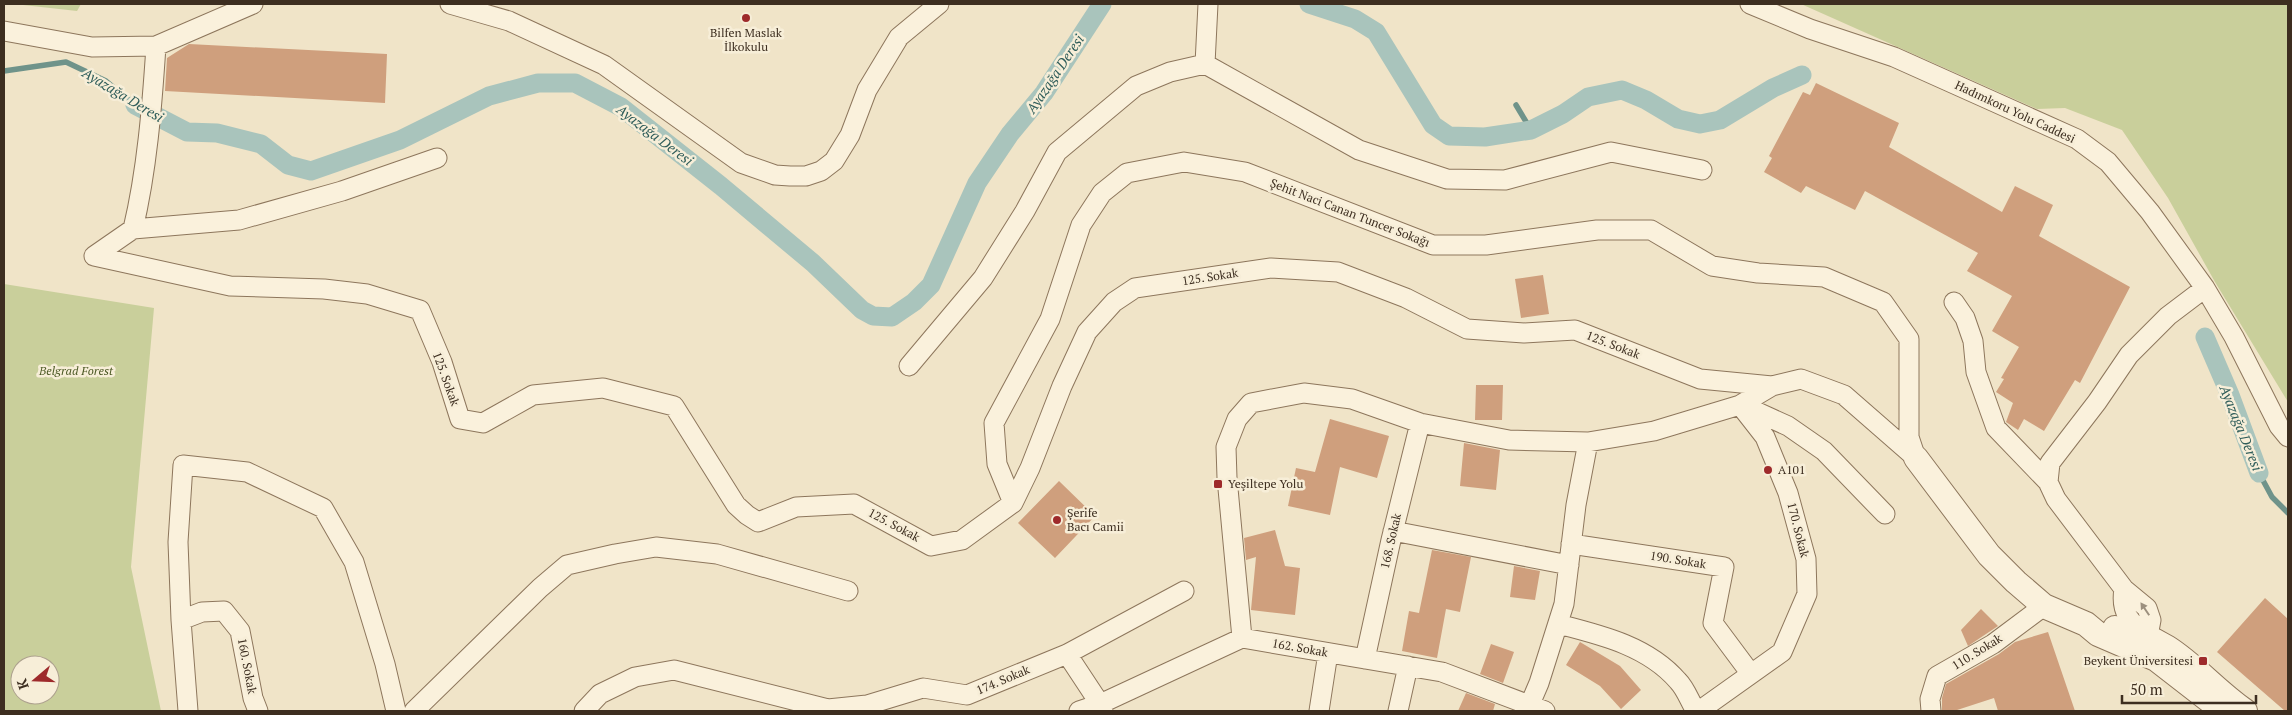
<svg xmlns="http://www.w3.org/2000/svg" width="2292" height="715" font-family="'PT Serif',serif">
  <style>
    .green { fill: #c9cf9b; fill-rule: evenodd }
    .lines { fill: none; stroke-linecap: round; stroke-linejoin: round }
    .stream { stroke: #6f938a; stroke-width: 5.5 }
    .canal { stroke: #a9c4bc; stroke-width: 19 }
    .building { fill: #cf9f7d }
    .minor-casing { stroke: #8d765c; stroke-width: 21 }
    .tertiary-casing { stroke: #8d765c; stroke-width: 26 }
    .minor { stroke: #faf1dc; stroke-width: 19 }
    .tertiary { stroke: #faf1dc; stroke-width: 24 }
    .oneway { fill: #9c907e }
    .poi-dot { fill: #9e2a2b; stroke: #f7eed8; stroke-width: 2 }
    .labels { text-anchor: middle; stroke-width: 5; stroke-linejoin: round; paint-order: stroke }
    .poi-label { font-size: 12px; fill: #3d2e20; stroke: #f7eed8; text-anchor: start }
    .street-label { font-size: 12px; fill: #3d2e20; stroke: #f7eed8 }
    .park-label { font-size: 12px; font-style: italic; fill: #4d5a26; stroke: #f7eed8 }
    .water-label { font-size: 14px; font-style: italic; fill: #2f5d5a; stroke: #f7eed8 }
  </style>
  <rect width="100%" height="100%" fill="#f0e4c8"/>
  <path class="green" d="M14 4H81L77 11Z
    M1801 4H2288V402L2215 282 2168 198 2122 130 2065 108 2037 109Z
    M4 284 154 308 131 567 161 711H4ZM20 665H50V695H20Z"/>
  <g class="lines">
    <path class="stream" d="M4 71 66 62 106 81 135 105
      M1516 105 1531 130
      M2259 473 2272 497 2288 513"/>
    <path class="canal" d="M1309 4 1355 19 1376 32 1433 125 1449 136 1485 137 1531 130 1563 114 1588 97 1622 90 1646 100 1678 119 1700 124 1720 120 1773 88 1802 75
      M135 105 187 132 217 133 261 144 288 165 311 171 400 140 489 96 538 83H575L621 107 721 186 813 263 862 310 873 316 892 317 914 302 931 285 977 183 1010 134 1044 93 1102 4
      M2205 337 2230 395 2259 473"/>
  </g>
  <path class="building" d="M189 44 387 54 385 103 165 91 167 58Z
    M1816 83 1899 123 1889 147 2002 212 2015 186 2053 205 2039 236 2130 287 2080 383 2075 380 2044 431 2024 419 2018 430 2006 422 2013 403 1996 392 2004 379 2001 378 2019 347 1992 331 2012 296 1967 271 1978 253 1865 191 1855 210 1806 186 1801 193 1764 172 1772 158 1769 156 1803 92 1810 95Z
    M1543 275 1549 314 1521 318 1515 279Z
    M1476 385H1503L1502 420H1475Z
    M1330 419 1389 436 1377 478 1340 467 1330 515 1288 506 1296 468 1315 472Z
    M1464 443 1500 450 1496 490 1460 486Z
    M1059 481 1095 516 1055 558 1018 523Z
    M1275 530 1285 566 1300 568 1295 615 1251 610 1256 557 1246 560 1244 538Z
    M1432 550 1471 557 1460 612 1446 609 1437 658 1402 651 1409 611 1419 613Z
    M1514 566 1540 571 1535 600 1510 597Z
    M2265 598 2288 619V711H2285L2217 652Z
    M1981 609 1998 626 1968 646 1961 630Z
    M2048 632 2075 711H1998L1994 698 1954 711H1942V698L1946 684 1999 654 2015 642Z
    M1580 642 1620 666 1641 690 1621 709 1600 686 1566 665Z
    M1491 644 1514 652 1503 683 1480 674Z
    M1466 693 1495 704 1493 711H1458Z"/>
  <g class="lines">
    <defs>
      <path id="minor" d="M450 4 509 21 604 65 741 163 775 175 790 176H806L821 171 834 161 850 135 867 90 899 37 939 4
        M1750 4 1810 29 1894 57 1990 100 2077 139 2108 162 2150 212 2205 288 2234 337 2279 426 2288 437
        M4 31 92 47 156 46 253 4
        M1205 64 1359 150 1447 179 1505 180 1611 152 1702 170
        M1205 64 1208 4
        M133 229 239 220 342 191 437 158
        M94 256 230 286 324 289 367 294 420 310 442 362 460 419 483 423 533 395 603 388 674 406 736 505 747 515 758 522 796 507 854 504 931 546 962 540 1013 503 1030 468 1062 386 1087 332 1114 302 1135 288 1271 268 1338 272 1406 298 1467 329 1524 333 1575 330 1700 379 1772 386
        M94 256 133 229C147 170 152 107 156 46
        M1954 302 1965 318 1973 341 1976 372 1996 428 2048 482
        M909 366 983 278 1025 211 1057 152 1136 86 1170 72 1205 64
        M1744 406 1788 426 1824 451 1885 514
        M1013 503 997 464 994 423 1050 319 1081 225 1102 193 1127 173 1184 162 1245 172 1433 245H1486L1597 230H1651L1712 266 1758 273 1824 277 1883 302 1909 339V437L1916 458
        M1393 531 1569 565
        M1571 544 1724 567 1713 623 1751 674
        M2124 589C2120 612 2130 623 2148 636L2151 620 2147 608 2124 589 2056 499 2048 482 2050 463 2097 402 2129 355 2168 316 2205 288
        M181 620 202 612 224 611 240 631 253 698 258 711
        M1558 624C1601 635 1648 646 1678 681 1686 689 1690 702 1696 711
        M1242 638 1227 478 1226 447 1237 419 1251 403 1304 393 1352 399 1420 423 1509 440 1588 442 1654 431 1740 405 1772 386 1801 379 1844 395 1915 457
        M1067 654 1100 704 1103 711
        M1365 659 1391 540 1420 423
        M188 711 181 620 178 542 183 465 247 472 323 508 354 562 385 664 396 711
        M414 711 540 588 567 565 615 554 656 547 717 554 848 591
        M584 711 600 694 635 677 674 670 828 709 867 705 923 688 967 695 1067 654 1184 591
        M1079 711 1100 704 1242 638 1442 672 1545 711
        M1319 711 1328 653
        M1398 711 1408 666
        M1527 711 1539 683 1564 604 1576 505 1588 442
        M1699 711 1782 652 1807 594 1806 559 1788 493 1765 437 1740 405
        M1931 711 1930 699 1937 676 1993 644 2044 606"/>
      <path id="tertiary" d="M1916 458 1989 555 2016 582 2044 606 2086 624 2098 634 2156 659 2223 711
        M2115 628C2177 638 2198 678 2245 711"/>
    </defs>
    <use href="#minor" class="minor-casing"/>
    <use href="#tertiary" class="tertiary-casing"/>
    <use href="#minor" class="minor"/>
    <use href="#tertiary" class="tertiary"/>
  </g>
  <defs><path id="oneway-solid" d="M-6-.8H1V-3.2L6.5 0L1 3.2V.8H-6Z" transform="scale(1.25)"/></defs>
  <use class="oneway" href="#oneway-solid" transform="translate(2145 609) rotate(-124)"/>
  <g class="poi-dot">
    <circle cx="746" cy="18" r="5"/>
    <circle cx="1768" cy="470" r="5"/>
    <rect x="1213" y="479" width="10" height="10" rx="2.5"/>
    <circle cx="1057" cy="520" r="5"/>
    <rect x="2198" y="656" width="10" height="10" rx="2.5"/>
  </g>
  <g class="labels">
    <g class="poi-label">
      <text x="746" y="37" text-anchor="middle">Bilfen Maslak<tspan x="746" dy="14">İlkokulu</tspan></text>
      <text x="1778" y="474">A101</text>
      <text x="1228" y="488">Yeşiltepe Yolu</text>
      <text x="1067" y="517">Şerife<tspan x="1067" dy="14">Bacı Camii</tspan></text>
      <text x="2193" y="665" text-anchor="end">Beykent Üniversitesi</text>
    </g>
    <g class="street-label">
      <text transform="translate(2015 112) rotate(25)" y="4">Hadımkoru Yolu Caddesi</text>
      <text transform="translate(1350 213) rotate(21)" y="4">Şehit Naci Canan Tuncer Sokağı</text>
      <text transform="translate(1210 277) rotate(-9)" y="4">125. Sokak</text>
      <text transform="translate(1613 345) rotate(21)" y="4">125. Sokak</text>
      <text transform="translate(446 379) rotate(70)" y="4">125. Sokak</text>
      <text transform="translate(894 525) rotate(28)" y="4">125. Sokak</text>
      <text transform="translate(1798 530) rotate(76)" y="4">170. Sokak</text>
      <text transform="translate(1391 541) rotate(-77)" y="4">168. Sokak</text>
      <text transform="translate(1678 560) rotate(9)" y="4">190. Sokak</text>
      <text transform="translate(1300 648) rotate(10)" y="4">162. Sokak</text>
      <text transform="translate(1977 652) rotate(-32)" y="4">110. Sokak</text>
      <text transform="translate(247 666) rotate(79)" y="4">160. Sokak</text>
      <text transform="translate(1003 680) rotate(-23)" y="4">174. Sokak</text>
    </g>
    <g class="park-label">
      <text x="76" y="375">Belgrad Forest</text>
    </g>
    <g class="water-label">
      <text transform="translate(1055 74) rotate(-56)" y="5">Ayazağa Deresi</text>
      <text transform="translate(123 95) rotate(31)" y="5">Ayazağa Deresi</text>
      <text transform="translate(655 135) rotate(37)" y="5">Ayazağa Deresi</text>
      <text transform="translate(2241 428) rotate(68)" y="5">Ayazağa Deresi</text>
    </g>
  </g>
  <rect width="2292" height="715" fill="none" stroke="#3d2e20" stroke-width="10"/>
  <g transform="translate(35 680) rotate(251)"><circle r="24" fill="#f7eed8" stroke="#ada18e"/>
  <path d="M0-4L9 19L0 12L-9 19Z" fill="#9e2a2b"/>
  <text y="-8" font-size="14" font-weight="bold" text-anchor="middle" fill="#3d2e20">K</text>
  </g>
  <path d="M2122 695v8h134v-8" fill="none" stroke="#3d2e20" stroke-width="2.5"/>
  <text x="2130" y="695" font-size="15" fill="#3d2e20" stroke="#f7eed8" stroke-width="4" paint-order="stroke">50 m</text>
</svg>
